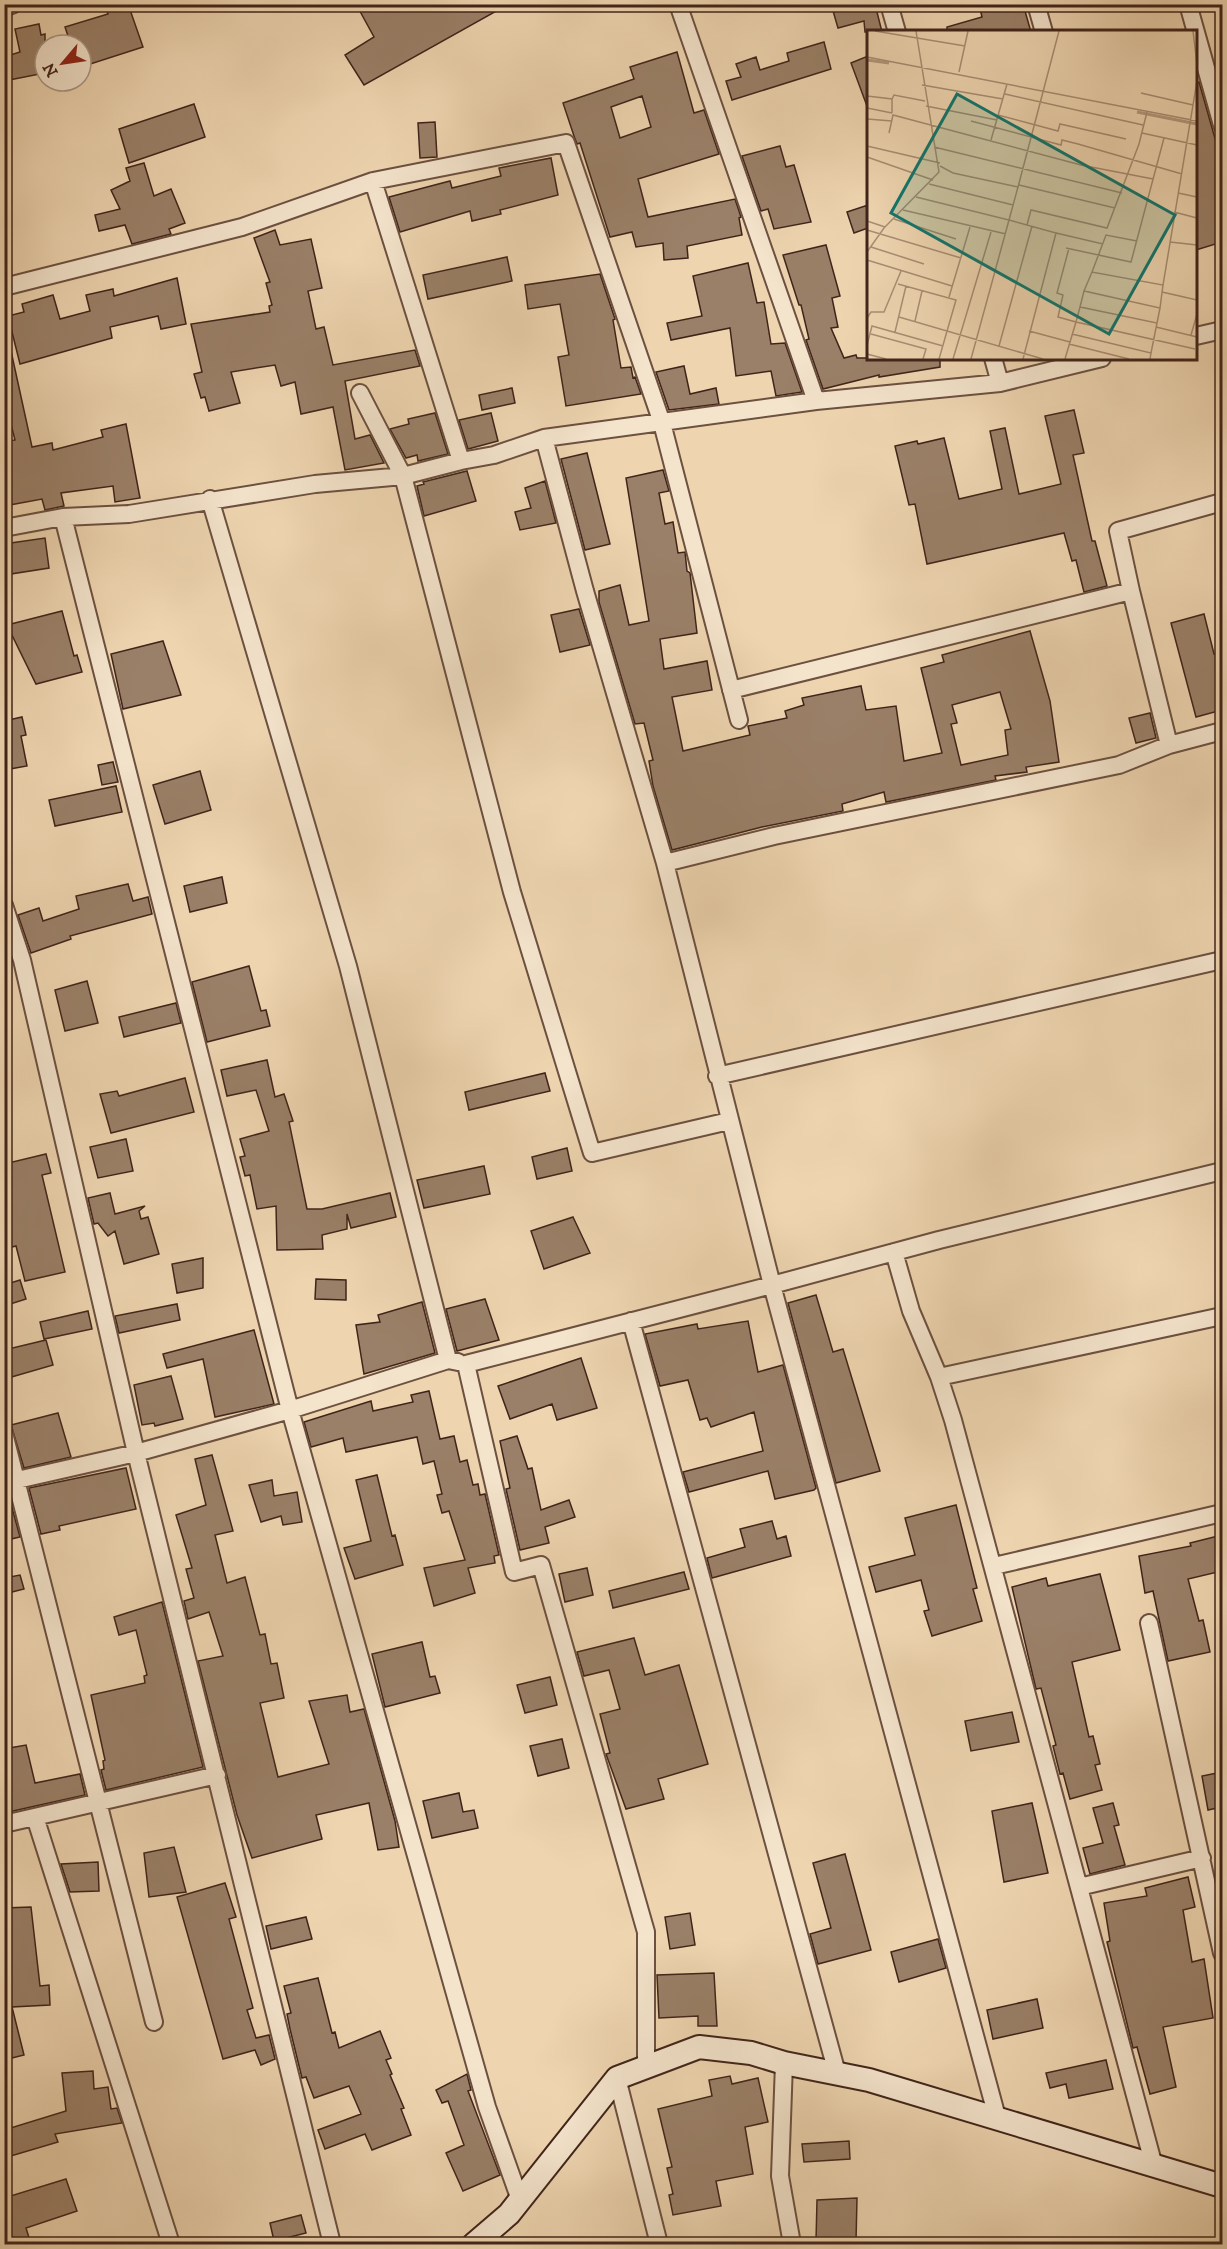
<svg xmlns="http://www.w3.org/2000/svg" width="1227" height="2249" font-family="'IM FELL DW Pica',serif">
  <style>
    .building { fill: #9a8068; stroke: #40241a; stroke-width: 1.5; fill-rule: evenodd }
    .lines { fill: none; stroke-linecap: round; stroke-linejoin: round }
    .minor-casing { stroke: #6c5040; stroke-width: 20 }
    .secondary-casing { stroke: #40241a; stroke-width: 26 }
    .minor { stroke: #f4e4cc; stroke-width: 16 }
    .secondary { stroke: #f4e4cc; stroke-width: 22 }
    .inset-river { fill: none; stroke: #b3997d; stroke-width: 3 }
    .inset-road { fill: none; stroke: #a88e74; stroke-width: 1.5 }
    .view { fill: #0f766e; fill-opacity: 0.15; stroke: #0f766e; stroke-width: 3 }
    .inset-edge { fill: none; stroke: #40241a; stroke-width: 3 }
  </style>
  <rect width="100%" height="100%" fill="#eed5b0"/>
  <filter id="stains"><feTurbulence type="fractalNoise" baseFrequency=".00333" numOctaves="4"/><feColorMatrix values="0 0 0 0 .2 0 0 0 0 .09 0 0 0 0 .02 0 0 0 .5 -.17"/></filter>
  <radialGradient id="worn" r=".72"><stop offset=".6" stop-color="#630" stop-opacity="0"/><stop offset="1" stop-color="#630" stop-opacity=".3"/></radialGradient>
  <path class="building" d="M105 4H128L143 47 81 67V45H71L65 27 108 14Z
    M356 4H509L364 85 345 55 374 37Z
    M831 4H875L882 32H865L864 21 838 28Z
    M979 4H1023L1031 32H947V27L982 17Z
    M39 24 41 35 45 34V73L4 81V57L20 52 15 29Z
    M824 42 831 69 732 100 726 81 741 77 736 64 756 57 760 70 789 61 787 53Z
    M677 52 694 113 704 110 719 154 638 179 648 217 735 199 741 217 739 218 742 235 687 246 688 258 664 260 663 243 636 247 632 232 610 237 580 143 577 144 574 136 563 103 634 79 630 67ZM642 96 651 127 620 138 611 107Z
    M868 56V106H867L851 63Z
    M1199 82 1222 163V242L1196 250V83Z
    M194 104 205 137 129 163 119 129Z
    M435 122 437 157 420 158 418 123Z
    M780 146 786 167 794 165 811 222 774 229 768 209 761 211 742 156Z
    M551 158 558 195 500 210 501 214 472 221 470 211 400 232 389 197 450 181 452 188 501 176 499 168Z
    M144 163 154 196 171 189 185 223 169 229 171 234 132 244 125 225 99 231 95 215 120 209 111 190 130 181 126 168Z
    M868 205V228L854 233 847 212Z
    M275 230 280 245 311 239 322 288 308 291 316 329 324 327 333 365 415 350 420 366 345 381 355 439 370 435 384 463 345 470 333 407 301 414 295 382 281 386 275 365 231 372 240 403 209 411 205 397 201 398 194 374 202 372 191 324 270 312 269 306 272 305 266 283 270 282 254 238Z
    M826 245 840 296 832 298 838 327 831 328 844 358 856 355 857 358H940V367L879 377V375L823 389 806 340 809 339 801 305H799L783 255Z
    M507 257 512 281 428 299 423 275Z
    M748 263 757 303 764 302 771 344 785 343 802 392 776 396 771 371 736 376 730 328 671 340 667 323 702 316 693 276Z
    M600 274 615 319 613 320 621 368 631 367 633 378 635 377 641 394 566 406 558 357 569 355 560 304 528 309 525 285Z
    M177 278 186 324 161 329 158 316 110 327 112 338 20 364 8 316 24 312 22 304 53 295 60 319 90 311 86 295 113 289 114 296Z
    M11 351 32 447 52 443 53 450 103 437 101 430 126 424 140 498 115 502 113 486 61 493 64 506 45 510 42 499 4 506V442L15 440 4 397V352Z
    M684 366 690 394 716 388 719 404 669 410 656 372Z
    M512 388 515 403 482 410 479 395Z
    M1074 410 1084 453 1073 455 1092 541H1095L1107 586 1084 592 1076 560 1072 561 1064 533 927 564 915 504 909 505 895 446 917 441 918 444 944 438 959 499 1002 489 990 431 1005 428 1019 494 1061 484 1045 416Z
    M435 413 448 454 418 461 417 455 406 458 390 429 409 424 408 419Z
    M491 413 498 441 468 449 459 420Z
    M587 453 610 544 585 550 561 459Z
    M663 470 669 491 659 493 665 524 673 522 678 553 685 552 687 571 690 573 697 633 660 639 664 669 707 661 712 690 672 697 683 751 750 735 748 726 787 718 785 711 804 705 802 698 861 686 866 710 896 706 904 761 942 753 921 668 944 662 942 655 1030 631 1050 701 1059 762 1026 767 1027 772 995 776 996 780 886 802 884 792 842 804 843 811 762 827 672 850 653 786 649 761 653 760 644 723 635 724 599 602V591L620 585 629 625 649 621 626 478ZM1000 692 1011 729 1005 730 1008 755 961 765 951 724 957 723 952 705Z
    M467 471 476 501 424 516 417 486 424 484 423 482Z
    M545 481 556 523 520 530 515 512 531 508 525 488Z
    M45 538 49 568 4 575V544Z
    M579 609 590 645 560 652 551 615Z
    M62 611 74 656 77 655 82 672 36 684 7 625Z
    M1204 614 1214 654 1222 653V710L1196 717 1171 623Z
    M163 641 181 695 123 709 111 654Z
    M1150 713 1156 738 1136 743 1129 718Z
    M22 717 26 735 21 736 27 766 4 770V721Z
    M113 762 118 782 102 785 98 765Z
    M200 771 211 810 165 824 153 785Z
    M116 786 122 812 55 826 49 800Z
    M222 877 227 903 190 912 184 886Z
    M128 884 133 901 148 897 152 914 70 936 71 939 31 953 18 915 39 908 43 921 79 909 76 896Z
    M249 966 261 1011 266 1010 270 1026 207 1042 192 982Z
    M87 981 98 1023 65 1031 55 990Z
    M176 1003 181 1023 124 1037 119 1017Z
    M267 1060 275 1097 284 1094 293 1121 289 1122 307 1209H322L390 1193 396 1217 351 1228 347 1214V1229L322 1235 323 1249 277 1250 276 1206 257 1209 250 1175 245 1176 240 1157 245 1156 240 1139 269 1131 256 1090 227 1096 221 1070Z
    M545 1073 550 1091 469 1110 465 1092Z
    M185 1078 194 1112 111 1133 100 1094 117 1091 119 1096Z
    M126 1139 133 1171 98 1178 90 1147Z
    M567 1148 572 1171 537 1179 532 1157Z
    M46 1154 51 1173 42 1175 65 1272 25 1281 16 1246 4 1249V1164Z
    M484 1166 490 1194 424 1208 417 1180Z
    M110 1193 115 1214 145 1206 139 1211 141 1219 148 1217 159 1254 124 1264 115 1231 108 1236 98 1223 94 1224 88 1198Z
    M573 1217 590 1253 544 1269 531 1231Z
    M203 1258V1288L177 1293 172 1264Z
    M316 1279 346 1280V1300L315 1299Z
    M20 1280 26 1299 4 1306V1285Z
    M816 1295 833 1352 843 1349 880 1471 836 1483 788 1303Z
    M485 1299 499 1340 457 1351 446 1309Z
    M422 1302 435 1353 364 1374 356 1325 380 1322 378 1315Z
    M177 1304 180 1320 119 1333 115 1316Z
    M88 1311 92 1329 44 1339 40 1322Z
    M748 1321 758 1372 783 1365 816 1488 814 1490 775 1499 768 1471 689 1492 683 1472 763 1451 754 1412 711 1427 707 1418 700 1420 688 1380 660 1386 645 1334 697 1324 698 1329Z
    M254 1330 274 1404 215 1417 203 1359 167 1368 163 1354Z
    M46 1340 53 1365 8 1378 4 1350Z
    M581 1358 597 1408 557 1420 552 1404 510 1419 498 1386Z
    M171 1376 183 1419 155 1426 154 1423 142 1425 134 1385Z
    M429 1391 440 1439 454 1436 460 1462 467 1460 473 1485 478 1484 480 1495 485 1494 499 1555 494 1556 495 1563 468 1568 475 1593 434 1606 424 1568 465 1560 449 1511 442 1513 437 1495 442 1494 434 1461 423 1464 417 1437 346 1452 343 1438 311 1447 304 1422 371 1401 373 1411 413 1402 411 1395Z
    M58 1413 71 1457 24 1468 11 1425Z
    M517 1436 528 1469 532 1468 541 1510 569 1500 575 1517 545 1527 549 1543 520 1550 506 1489 510 1488 500 1441Z
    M212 1455 233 1531 215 1535 227 1583 245 1577 260 1635 265 1634 271 1664 277 1663 284 1698 260 1703 278 1777 329 1764 309 1701 347 1695 350 1712 364 1709 395 1821 399 1847 378 1850 369 1803 316 1815 322 1839 252 1858 237 1815 198 1661 223 1656 209 1612 188 1619 184 1601 194 1598 186 1569 192 1568 176 1515 206 1505 195 1459Z
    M126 1468 136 1509 59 1526 60 1530 41 1534 29 1488Z
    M377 1475 392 1536 395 1535 403 1565 355 1579 344 1548 371 1541 356 1480Z
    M272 1480 274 1496 297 1492 302 1522 283 1525 281 1516 261 1522 249 1485Z
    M4 1493H8L20 1537 11 1539Z
    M956 1505 977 1588 973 1589 982 1621 932 1636 924 1611 929 1610 921 1580 876 1592 869 1567 915 1555 905 1518Z
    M772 1521 777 1539 786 1536 791 1556 712 1578 707 1558 745 1547 740 1529Z
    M1222 1535V1571L1188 1579 1199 1621 1203 1620 1210 1652 1168 1661 1153 1591 1145 1593 1139 1556 1191 1546 1190 1543Z
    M587 1568 593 1595 565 1602 559 1574Z
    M684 1572 689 1589 613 1608 609 1591Z
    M1100 1574 1120 1650 1072 1662 1089 1737 1093 1736 1100 1764 1095 1765 1102 1790 1070 1799 1063 1773 1060 1774 1053 1746 1056 1745 1041 1688 1036 1689 1012 1587 1046 1578 1048 1586Z
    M20 1575 24 1589 4 1594V1578Z
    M162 1602 203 1767 106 1790 101 1770 104 1769 103 1761 105 1760 91 1695 145 1683 144 1676 147 1675 136 1630 119 1635 114 1617Z
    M634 1638 645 1675 679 1665 708 1764 658 1779 664 1799 626 1809 606 1754 610 1753 600 1714 620 1709 609 1670 584 1676 577 1652Z
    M422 1642 430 1677 435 1676 440 1693 385 1707 372 1654Z
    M550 1677 557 1705 525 1713 517 1685Z
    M1012 1712 1019 1742 971 1751 965 1721Z
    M562 1739 569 1768 538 1776 530 1746Z
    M26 1745 35 1783 80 1774 85 1795 4 1813V1749Z
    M1222 1772V1807L1208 1810 1202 1776Z
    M459 1793 463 1812 474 1810 478 1828 432 1838 423 1801Z
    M1032 1803 1048 1873 1004 1882 992 1811Z
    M1113 1803 1119 1825 1114 1826 1125 1865 1090 1874 1083 1848 1103 1843 1093 1808Z
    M174 1847 186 1892 149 1897 144 1853Z
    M845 1854 871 1950 818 1964 810 1934 831 1928 813 1863Z
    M98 1862 99 1891 70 1892 61 1864Z
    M1188 1877 1195 1907 1183 1910 1192 1962 1204 1959 1213 2018 1163 2027 1176 2087 1150 2094 1137 2047 1133 2048 1107 1942 1110 1941 1104 1903 1147 1896 1145 1888Z
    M225 1883 236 1917 229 1919 253 2008 247 2010 256 2038 269 2035 275 2059 261 2065 255 2050 223 2059 177 1897Z
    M31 1907 40 1986 49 1985 50 2005 12 2007 24 2055 4 2060V1908Z
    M690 1913 695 1945 670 1949 665 1917Z
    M306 1917 312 1939 271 1949 266 1926Z
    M938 1939 946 1968 899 1982 891 1952Z
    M714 1973 717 2026H698V2016L659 2018 657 1975Z
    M318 1978 332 2033 335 2032 339 2048 380 2031 391 2058 386 2060 392 2074 390 2075 404 2108 401 2109 411 2135 372 2150 365 2134 325 2149 318 2130 361 2114 349 2086 314 2098 306 2077 302 2078 290 2029 287 2014 291 2013 284 1986Z
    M1037 1999 1043 2028 993 2039 987 2010Z
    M1106 2060 1113 2089 1069 2098 1066 2084 1050 2088 1046 2073Z
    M93 2071 94 2089 108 2087 111 2109 117 2108 122 2123 55 2134 58 2142 4 2158V2130L66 2111 62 2073Z
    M467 2074 471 2090 468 2091 500 2175 463 2191 446 2153 464 2145 448 2101 442 2103 436 2090Z
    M730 2076 732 2084 758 2078 768 2122 745 2127 753 2174 716 2181 721 2206 673 2215 669 2195 673 2194 667 2168 672 2167 658 2109 712 2096 709 2080Z
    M849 2141 850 2159 804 2162 802 2144Z
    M66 2179 77 2211 26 2228 31 2244H4V2198Z
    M857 2198 856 2241H816L817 2200Z
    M301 2215 306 2233 274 2241 270 2223Z"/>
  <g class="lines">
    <defs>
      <path id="minor" d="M678 4 816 401 1000 383
        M889 4 897 32
        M1036 4 1044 32
        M1188 4 1222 125
        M4 8 14 4
        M373 181 461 461 494 455 544 438 816 401
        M4 287 242 227 373 181 566 143 662 423 739 720
        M1196 336 1222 330
        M993 358 1000 383 1102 358
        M360 393 403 476 461 461
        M544 438 585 591 665 863
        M210 499 348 966 448 1360
        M63 517 290 1410 487 2107 520 2200
        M4 528 63 517 129 514 315 484 403 476 512 892 592 1153 729 1121
        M1131 591 1169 745
        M731 690 1131 591 1118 531 1222 502
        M4 905 22 960 136 1453 332 2244
        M717 1076 1222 960
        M894 1252 911 1311 939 1377 953 1420 1154 2166
        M631 1321 837 2073
        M939 1377 1222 1316
        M4 1433 154 2022
        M4 1483 136 1453 290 1410 448 1360 458 1362
        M994 1566 1222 1513
        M1149 1623 1222 1953
        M35 1817 171 2244
        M4 1824 217 1775
        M1079 1887 1202 1858
        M784 2063 780 2176 792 2244
        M646 2067V1932L541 1565 514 1572 466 1364 772 1285 665 863 774 836 1119 765 1169 745 1222 731
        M617 2078 659 2244
        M997 2117 772 1285 939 1240 1222 1171"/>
      <path id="secondary" d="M474 2244 509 2214 617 2078 699 2047 751 2053 784 2063 869 2080 1222 2186"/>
    </defs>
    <use href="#minor" class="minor-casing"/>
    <use href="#secondary" class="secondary-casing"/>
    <use href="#minor" class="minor"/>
    <use href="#secondary" class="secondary"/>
  </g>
  <g transform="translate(867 30)">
    <rect width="330" height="330" fill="#eed5b0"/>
    <path class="inset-river" d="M0 30 22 33M270 82 330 94"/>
    <path class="inset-road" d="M8 1 98 16M326 1 330 34M0 27 330 91M92 42 101 1M55 55 136 69M274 63 326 75M138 64 276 95M0 66 25 69V83M25 69 27 65 58 71M59 76 130 90M0 78 25 83M131 85 191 101 193 94 259 109M0 89 25 91M104 91 194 115 195 110 211 114 315 144M22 103 26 85 214 135 286 149M275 103 330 115M124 110 140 54M0 116 73 133M67 117 255 163M0 127 66 150M73 136 86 143 151 157 142 190 189 203 156 329M62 154 146 175M152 155 248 178M151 157 192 1M311 163 330 167M49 167 142 190 104 329M36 180 139 204M307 182 330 188M27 189 89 209M0 191 18 197M160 195 164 180 240 198 272 114 280 82M0 200 94 228M189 203 236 214M303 212 330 215M4 217 57 234M199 218 264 232 297 108M202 218 190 263 196 265 191 287 209 292 213 277 290 293 284 323M0 222 17 198 72 142 49 1M0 230 85 256M225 242 239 205 270 211M31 254 89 270 72 329M296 255 330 51M217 261 225 242 296 255 293 278M295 262 330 270M82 267 103 197M213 277 217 261 293 278 290 293M32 287 176 329M0 288 4 282H17L34 241M48 291 55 261M289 297 330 307M162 301 203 312 198 329M28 302 39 256M4 304 59 319 56 329M205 304 284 323 283 329M324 305 330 284M203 312 209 292 328 319M202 314 262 329M0 315 5 296 76 316M132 316 165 196M0 324 19 329M86 329 124 202"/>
    <path class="view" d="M90 64 308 185 242 304 24 183Z"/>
    <rect width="330" height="330" class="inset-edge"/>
  </g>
  <rect width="1227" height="2249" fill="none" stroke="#eed5b0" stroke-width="24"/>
  <rect x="6" y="6" width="1215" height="2237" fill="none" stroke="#40241a" stroke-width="3"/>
  <rect x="12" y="12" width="1203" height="2225" fill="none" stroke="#40241a" stroke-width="1.5"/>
  <g transform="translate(63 63) rotate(241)"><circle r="28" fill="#f4e4cc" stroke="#ac9785" stroke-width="1.5"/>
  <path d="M0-4.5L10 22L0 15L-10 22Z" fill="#8f2418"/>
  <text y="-9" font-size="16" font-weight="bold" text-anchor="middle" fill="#40241a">N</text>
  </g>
  <rect width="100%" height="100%" filter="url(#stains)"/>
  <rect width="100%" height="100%" fill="url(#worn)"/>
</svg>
